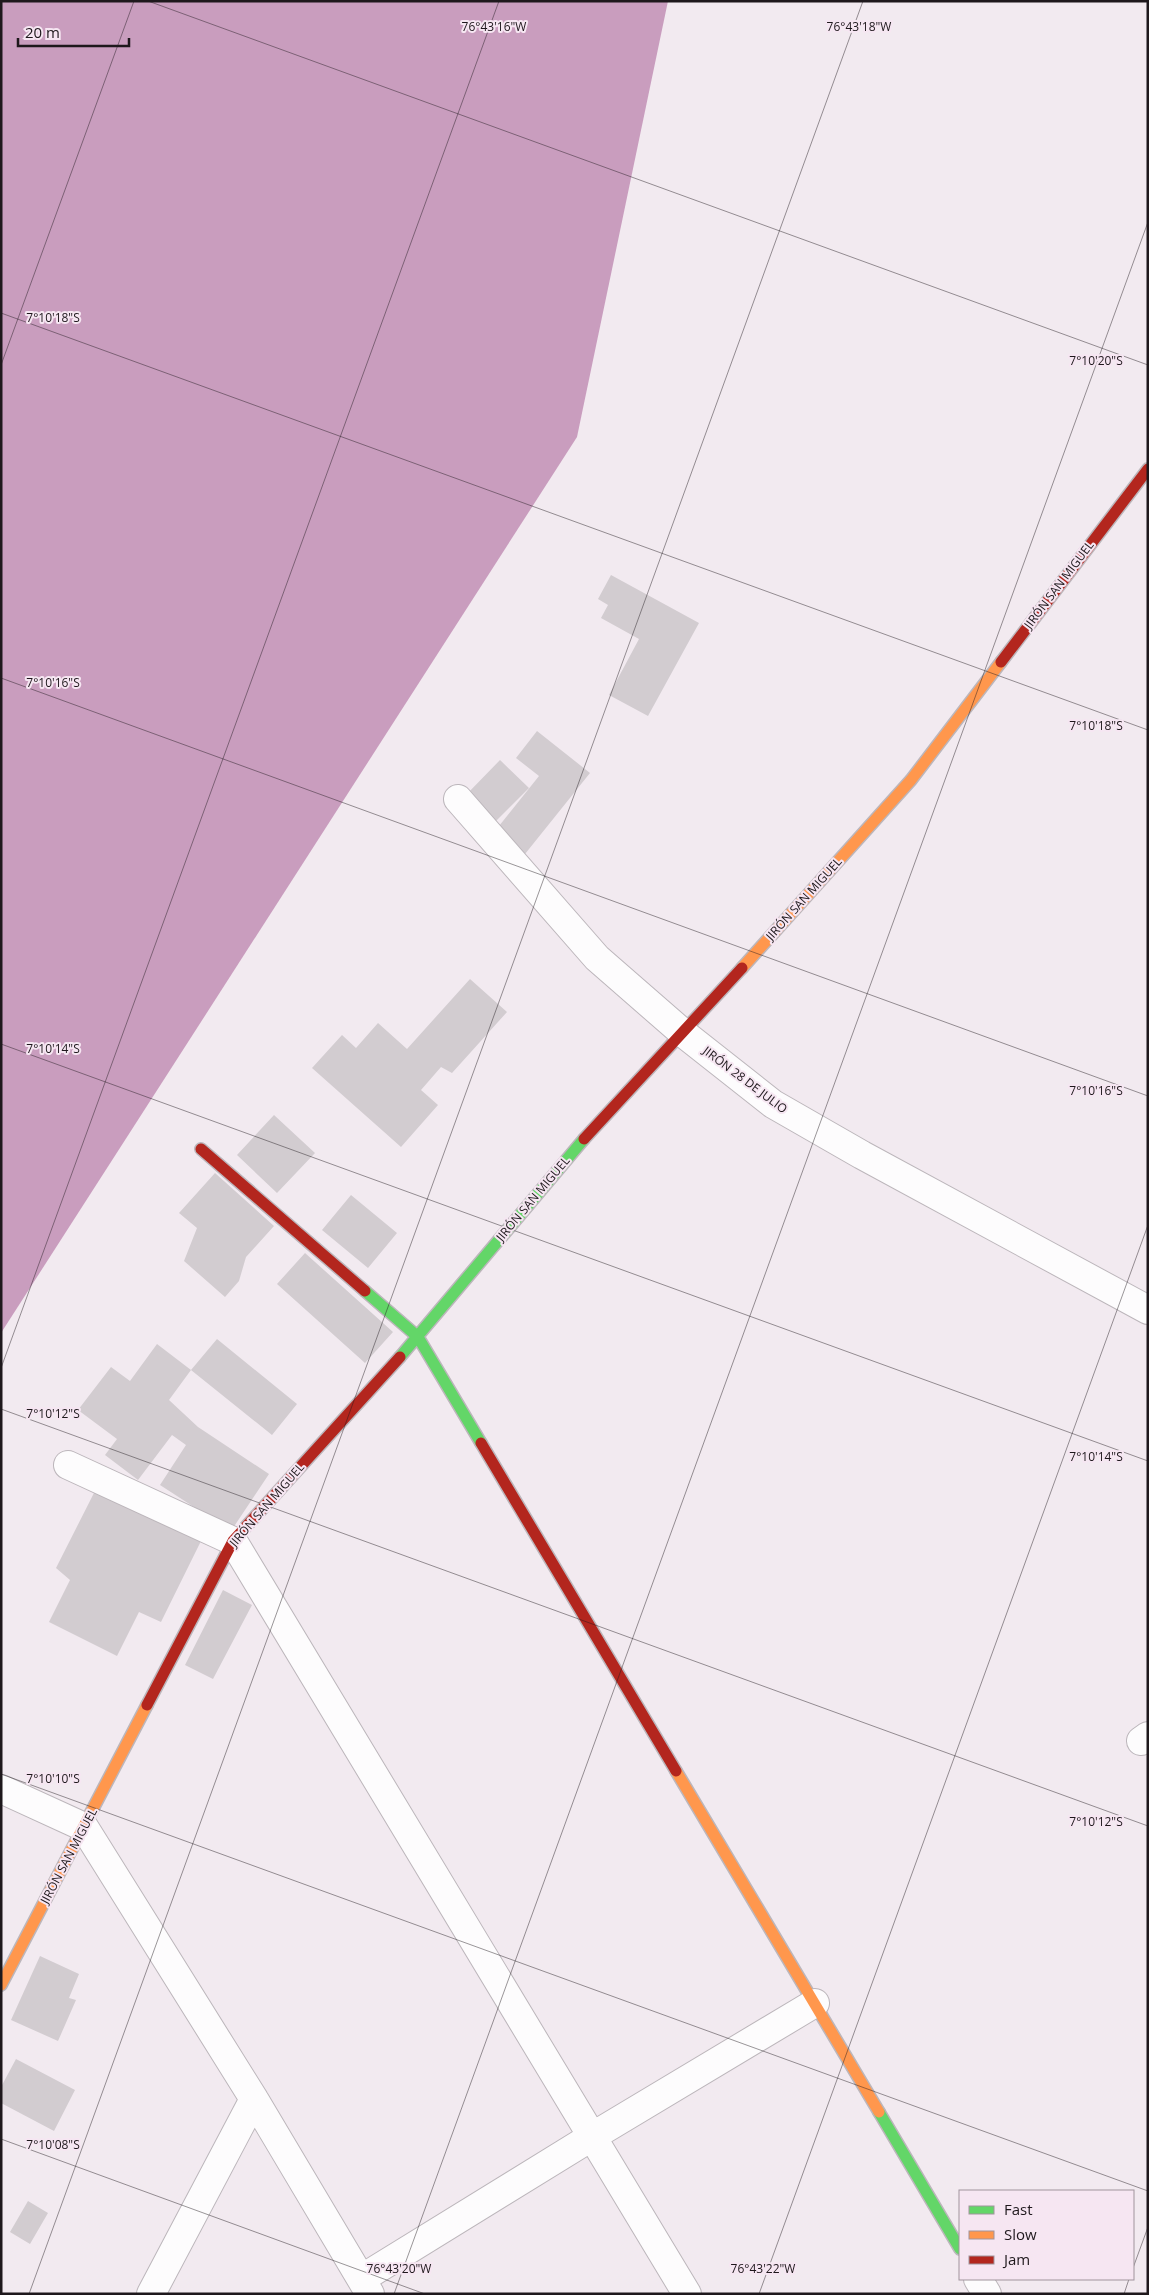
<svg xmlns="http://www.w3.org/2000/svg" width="1149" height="2295" font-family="'Open Sans',sans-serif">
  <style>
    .water { fill: #c99dbe }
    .building { fill: #d2ccd0 }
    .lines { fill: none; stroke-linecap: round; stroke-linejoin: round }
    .street-casing { stroke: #bcb6bb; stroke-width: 30 }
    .fast-casing { stroke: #bcb6bb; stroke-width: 14 }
    .slow-casing { stroke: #bcb6bb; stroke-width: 14 }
    .jam-casing { stroke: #bcb6bb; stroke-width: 14 }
    .street { stroke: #fdfcfd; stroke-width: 28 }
    .fast { stroke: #63d668; stroke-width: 11 }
    .slow { stroke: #ff974d; stroke-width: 11 }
    .jam { stroke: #b3261e; stroke-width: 11 }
    .ticks { fill: none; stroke: #1e181c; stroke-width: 1; stroke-opacity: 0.45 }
    .labels { text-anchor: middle; stroke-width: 4; stroke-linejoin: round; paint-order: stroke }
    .street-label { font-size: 12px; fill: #1e181c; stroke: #f6e6f2 }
    .ticks-label { font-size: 12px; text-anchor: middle; fill: #1e181c; stroke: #f6e6f2; stroke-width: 4; stroke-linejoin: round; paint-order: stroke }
  </style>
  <rect width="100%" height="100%" fill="#f2eaf0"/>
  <path class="water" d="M1 1H668L577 437 1 1333Z"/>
  <path class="building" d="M611 575 699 623 648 716 609 695 639 639 601 618 608 605 598 599Z
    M537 731 590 773 525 854 495 831 539 776 516 758Z
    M500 760 529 788 493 824 465 796Z
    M470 979 507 1012 452 1073 441 1067 421 1090 438 1105 401 1147 312 1068 342 1035 356 1048 378 1023 407 1049Z
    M274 1115 315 1153 277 1193 237 1155Z
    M215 1173 274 1226 246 1257 239 1281 225 1297 184 1261 197 1228 179 1213Z
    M351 1195 397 1233 368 1268 322 1230Z
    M305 1253 393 1332 365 1363 277 1284Z
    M217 1339 297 1404 272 1435 191 1370 169 1400 198 1427 269 1474 231 1531 160 1485 186 1445 172 1435 138 1480 105 1455 117 1439 78 1410 111 1367 130 1381 157 1344 191 1370Z
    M96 1489 201 1541 161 1622 139 1612 117 1656 49 1622 70 1580 56 1568Z
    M223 1590 252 1605 213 1679 185 1665Z
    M40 1956 79 1974 69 1998 76 2000 58 2041 11 2020Z
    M16 2059 75 2090 54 2131 1 2103V2087Z
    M28 2201 48 2213 30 2244 10 2232Z"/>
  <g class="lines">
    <defs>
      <path id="street" d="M458 799 597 958 683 1033 773 1104 862 1155 1148 1310
        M68 1465 233 1541 687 2294
        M1141 1741 1148 1736
        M1 1789 84 1827 254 2099 370 2294
        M361 2279 593 2136 815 2003
        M978 2279 987 2294
        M151 2294 254 2099"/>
      <path id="fast" d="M365 1291 418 1337 481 1443
        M400 1357 584 1139
        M879 2112 960 2249"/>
      <path id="slow" d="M742 968 911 780 1001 662
        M676 1771 879 2112
        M1 1985 147 1705"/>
      <path id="jam" d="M1001 662 1148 469
        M584 1139 742 968
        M201 1149 365 1291
        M481 1443 676 1771
        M147 1705 233 1541 400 1357"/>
    </defs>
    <use href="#street" class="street-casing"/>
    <use href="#fast" class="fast-casing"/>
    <use href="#slow" class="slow-casing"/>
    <use href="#jam" class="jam-casing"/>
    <use href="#street" class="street"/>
    <use href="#fast" class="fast"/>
    <use href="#slow" class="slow"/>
    <use href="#jam" class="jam"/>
  </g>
  <path class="ticks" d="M148 1 1148 365M1 313 1148 730M1 365 134 1M1 678 1148 1096M1 1044 1148 1461M1 1368 499 1M1 1409 1148 1826M1 1774 1148 2191M1 2139 425 2294M1133 2268 1148 2227M29 2294 863 1M394 2294 1148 222M759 2294 1148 1225M1124 2294 1129 2279"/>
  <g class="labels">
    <g class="street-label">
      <text transform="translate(1059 585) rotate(-53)" y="4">JIRÓN SAN MIGUEL</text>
      <text transform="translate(804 899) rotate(-48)" y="4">JIRÓN SAN MIGUEL</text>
      <text transform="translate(745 1080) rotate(37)" y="4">JIRÓN 28 DE JULIO</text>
      <text transform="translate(533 1199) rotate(-50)" y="4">JIRÓN SAN MIGUEL</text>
      <text transform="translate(267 1505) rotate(-49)" y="4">JIRÓN SAN MIGUEL</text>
      <text transform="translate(69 1856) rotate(-62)" y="4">JIRÓN SAN MIGUEL</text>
    </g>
  </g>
  <g class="ticks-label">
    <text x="494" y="31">76°43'16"W</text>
    <text x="859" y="31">76°43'18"W</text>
    <text x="53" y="322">7°10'18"S</text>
    <text x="1096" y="365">7°10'20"S</text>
    <text x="53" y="687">7°10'16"S</text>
    <text x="1096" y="730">7°10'18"S</text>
    <text x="53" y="1053">7°10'14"S</text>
    <text x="1096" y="1095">7°10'16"S</text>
    <text x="53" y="1418">7°10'12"S</text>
    <text x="1096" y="1461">7°10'14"S</text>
    <text x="53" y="1783">7°10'10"S</text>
    <text x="1096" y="1826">7°10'12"S</text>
    <text x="53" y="2149">7°10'08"S</text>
    <text x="399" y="2273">76°43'20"W</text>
    <text x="763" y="2273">76°43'22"W</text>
  </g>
  <rect width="1149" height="2295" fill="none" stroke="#1e181c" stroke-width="5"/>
  <rect x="959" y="2190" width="175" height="90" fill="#f6e6f2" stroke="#a0949c"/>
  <rect x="969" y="2206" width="25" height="8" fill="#63d668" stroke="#a0949c"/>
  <text x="1004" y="2215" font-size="15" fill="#1e181c">Fast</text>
  <rect x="969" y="2231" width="25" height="8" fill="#ff974d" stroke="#a0949c"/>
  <text x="1004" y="2240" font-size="15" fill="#1e181c">Slow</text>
  <rect x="969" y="2256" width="25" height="8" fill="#b3261e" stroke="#a0949c"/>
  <text x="1004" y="2265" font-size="15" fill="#1e181c">Jam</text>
  <path d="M18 38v8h111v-8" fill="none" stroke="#1e181c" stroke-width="2.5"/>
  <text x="25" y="38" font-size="15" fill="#1e181c" stroke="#f6e6f2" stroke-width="4" paint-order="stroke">20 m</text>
</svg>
